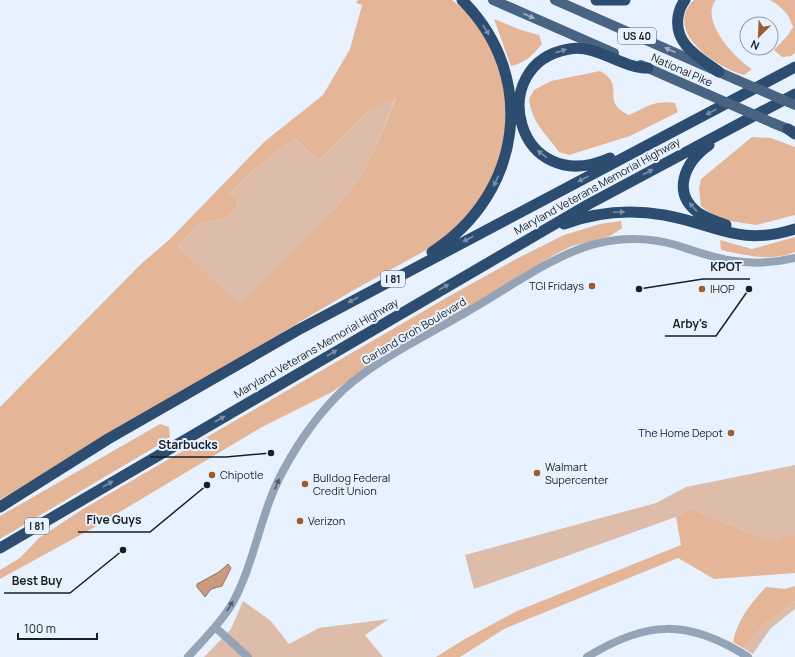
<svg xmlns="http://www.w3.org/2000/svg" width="795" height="657" font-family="Manrope,sans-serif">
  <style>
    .green { fill: #ddbdaa }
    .forest { fill: #e5b597; fill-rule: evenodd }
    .water { fill: #c99a7d; stroke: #947563 }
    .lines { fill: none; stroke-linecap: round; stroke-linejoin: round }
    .tertiary { stroke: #94a4b6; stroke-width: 8 }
    .primary { stroke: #496483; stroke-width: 10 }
    .motorway { stroke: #2d4d70; stroke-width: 11 }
    .primary-bridge { stroke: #496483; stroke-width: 10 }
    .oneway { fill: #a0b2c7 }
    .oneway2 { fill: #788fa9 }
    .oneway3 { fill: #505b67 }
    .poi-dot { fill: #9f5b2c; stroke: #e8f2fe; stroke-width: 1.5 }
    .labels { text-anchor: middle; stroke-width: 4; stroke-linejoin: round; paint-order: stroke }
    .shield { fill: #e8f2fe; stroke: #575e67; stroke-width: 1 }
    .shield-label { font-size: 10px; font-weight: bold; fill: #191f26 }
    .street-label { font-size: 11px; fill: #191f26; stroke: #e8f2fe }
    .poi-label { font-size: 11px; fill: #191f26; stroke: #e8f2fe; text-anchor: start }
    .leader { fill: none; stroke: #191f26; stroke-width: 1.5 }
    .callout-dot { fill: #191f26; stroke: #e8f2fe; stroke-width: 1.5 }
    .callout-label { font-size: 12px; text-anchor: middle; font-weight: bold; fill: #191f26; stroke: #e8f2fe; stroke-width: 4; stroke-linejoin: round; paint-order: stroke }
  </style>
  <rect width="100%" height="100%" fill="#e8f2fe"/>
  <path class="green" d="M396 97 377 144 363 173 336 207 240 307 178 246 200 223C215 221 238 220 238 199L230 193 251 172 295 138 318 161 365 114Z
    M795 465V534C786 539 776 539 766 539L689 508 676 517 474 589 465 555 656 503 686 487Z
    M243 601 271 621 289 644 319 628 389 619 365 635 383 657H204L231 629Z
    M795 601V609L771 628 753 654 743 648 765 624Z"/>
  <path class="forest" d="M358 0H452L469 14 487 40 502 74 507 115 503 151 486 192 465 221 439 243 352 291 0 500V407L141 264 169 240 264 142 323 95 350 49 362 5 356 3ZM396 98 377 144 363 173 336 207 240 306 178 246 200 223C215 221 238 220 238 199L230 193 251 172 295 138 318 161 365 114Z
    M694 0H716C699 20 735 59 752 69L744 75C716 68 662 31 694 0Z
    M770 0H795V53L791 56 782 57 774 50 788 35 793 27C789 14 782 7 770 0Z
    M494 19 521 30 539 35 542 44C533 55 525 63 511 66Z
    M600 71C627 85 599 102 629 115 647 107 654 100 675 103L678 112 630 136 569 155 559 152C546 133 532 124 529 99L534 90 551 81Z
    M752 137 771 138 795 147V215L756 225 717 219 701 206 699 189 701 179Z
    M621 221 622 228 610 236 572 246 554 255 510 283 358 374 332 392 262 427 93 528 0 579V570L20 558 39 538 83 509 453 294 518 258 564 235 600 224Z
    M795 237V252C770 262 745 255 721 250L720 240 752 249Z
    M160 424 169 427 170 437 162 443 0 539V516Z
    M689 508 766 539H777L795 534V573L714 579 678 558 504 629 460 657H436L465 639 517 611 681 545 676 517Z
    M795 586V601L765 624 743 648 733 642C737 620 751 603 766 587L785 589Z"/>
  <path class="water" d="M228 564 231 568 222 586 211 589 205 597 197 587V584L219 572Z"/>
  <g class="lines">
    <path class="tertiary" d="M215 627 248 657
      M188 657C203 640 220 624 232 604 255 563 260 513 283 471 299 441 318 414 343 390 377 359 430 334 470 310 507 289 558 252 599 243 625 237 651 238 676 245 695 251 715 259 735 261 755 264 775 263 795 258
      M587 657C647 620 688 619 748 657"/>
    <path class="primary" d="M493 0 614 53
      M555 0 737 80
      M641 65 707 94
      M773 123 795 132"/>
    <path class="motorway" d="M596 0H625
      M685 0C681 5 679 11 678 17 674 45 700 58 719 72
      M788 129 795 134
      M709 145C685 162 670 193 700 214 708 219 717 222 726 225
      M610 158C516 200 483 64 569 49 598 44 620 68 648 68
      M564 224C596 212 630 209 664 215 716 224 738 247 795 229
      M432 252C522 194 539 77 462 0
      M0 507 108 439 298 330 795 67
      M0 548 589 204 795 94"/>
    <path class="primary-bridge" d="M737 80 795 105
      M707 94 773 123"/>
  </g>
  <defs><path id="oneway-solid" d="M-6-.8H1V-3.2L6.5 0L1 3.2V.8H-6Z"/></defs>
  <g class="oneway">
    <use href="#oneway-solid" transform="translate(529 16) rotate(24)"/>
    <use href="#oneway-solid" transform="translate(670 50) rotate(-156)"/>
  </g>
  <g class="oneway2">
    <use href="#oneway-solid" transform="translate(486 30) rotate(58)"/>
    <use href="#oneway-solid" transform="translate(561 51) rotate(-17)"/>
    <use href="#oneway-solid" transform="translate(711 112) rotate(152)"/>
    <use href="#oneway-solid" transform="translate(542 154) rotate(-143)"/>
    <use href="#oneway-solid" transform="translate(648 172) rotate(-28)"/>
    <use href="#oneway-solid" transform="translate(583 179) rotate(152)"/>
    <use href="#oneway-solid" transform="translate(496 181) rotate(115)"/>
    <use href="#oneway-solid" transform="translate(693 207) rotate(-131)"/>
    <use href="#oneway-solid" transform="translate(619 212) rotate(-3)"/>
    <use href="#oneway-solid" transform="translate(468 239) rotate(152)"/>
    <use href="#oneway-solid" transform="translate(444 287) rotate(-30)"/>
    <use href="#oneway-solid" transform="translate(353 300) rotate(152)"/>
    <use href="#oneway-solid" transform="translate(332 353) rotate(-30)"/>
    <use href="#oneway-solid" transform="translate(220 419) rotate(-30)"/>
    <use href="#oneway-solid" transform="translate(108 484) rotate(-30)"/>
  </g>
  <g class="oneway3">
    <use href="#oneway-solid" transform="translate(277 484) rotate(-67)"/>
    <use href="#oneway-solid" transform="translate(230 606) rotate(-59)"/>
  </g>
  <g class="poi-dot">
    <circle cx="592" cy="286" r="4"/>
    <circle cx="702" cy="289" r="4"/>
    <circle cx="731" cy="433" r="4"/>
    <circle cx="537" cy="473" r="4"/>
    <circle cx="212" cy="475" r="4"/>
    <circle cx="305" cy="484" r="4"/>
    <circle cx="300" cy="521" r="4"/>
  </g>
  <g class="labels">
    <g class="shield">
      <rect x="618" y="28" width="38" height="16" rx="3"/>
      <rect x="381" y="271" width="24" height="16" rx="3"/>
      <rect x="25" y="518" width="24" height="16" rx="3"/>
    </g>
    <g class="shield-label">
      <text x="637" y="40">US 40</text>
      <text x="393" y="283">I 81</text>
      <text x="37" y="530">I 81</text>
    </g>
    <g class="street-label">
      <text transform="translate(682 70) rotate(24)" y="4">National Pike</text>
      <text transform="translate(597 186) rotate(-29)" y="4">Maryland Veterans Memorial Highway</text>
      <text transform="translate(414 331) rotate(-31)" y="4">Garland Groh Boulevard</text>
      <text transform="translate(316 348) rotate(-30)" y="4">Maryland Veterans Memorial Highway</text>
    </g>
    <g class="poi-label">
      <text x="584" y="290" text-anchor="end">TGI Fridays</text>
      <text x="710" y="293">IHOP</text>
      <text x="723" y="437" text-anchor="end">The Home Depot</text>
      <text x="545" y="471">Walmart<tspan x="545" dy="13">Supercenter</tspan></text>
      <text x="220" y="479">Chipotle</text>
      <text x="313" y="482">Bulldog Federal<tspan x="313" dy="13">Credit Union</tspan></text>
      <text x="308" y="525">Verizon</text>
    </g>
  </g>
  <path class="leader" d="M639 289L703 279H750M749 289L716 336H665M271 453L226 457H150M207 485L150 532H78M123 550L70 593H4"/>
  <g class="callout-dot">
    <circle cx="639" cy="289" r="4"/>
    <circle cx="749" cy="289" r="4"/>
    <circle cx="271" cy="453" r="4"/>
    <circle cx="207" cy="485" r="4"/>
    <circle cx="123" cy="550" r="4"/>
  </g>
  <g class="callout-label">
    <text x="726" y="271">KPOT</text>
    <text x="690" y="328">Arby's</text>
    <text x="188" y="449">Starbucks</text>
    <text x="114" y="524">Five Guys</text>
    <text x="37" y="585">Best Buy</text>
  </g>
  <g transform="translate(759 36) rotate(204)"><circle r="19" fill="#e8f2fe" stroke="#959ea8"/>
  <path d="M0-3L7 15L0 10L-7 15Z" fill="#9f5b2c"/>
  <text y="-6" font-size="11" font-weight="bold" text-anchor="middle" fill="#191f26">N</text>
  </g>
  <path d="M18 633v6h79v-6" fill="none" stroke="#191f26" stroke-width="2"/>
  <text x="24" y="633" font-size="12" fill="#191f26" stroke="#e8f2fe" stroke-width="3" paint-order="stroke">100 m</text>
</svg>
